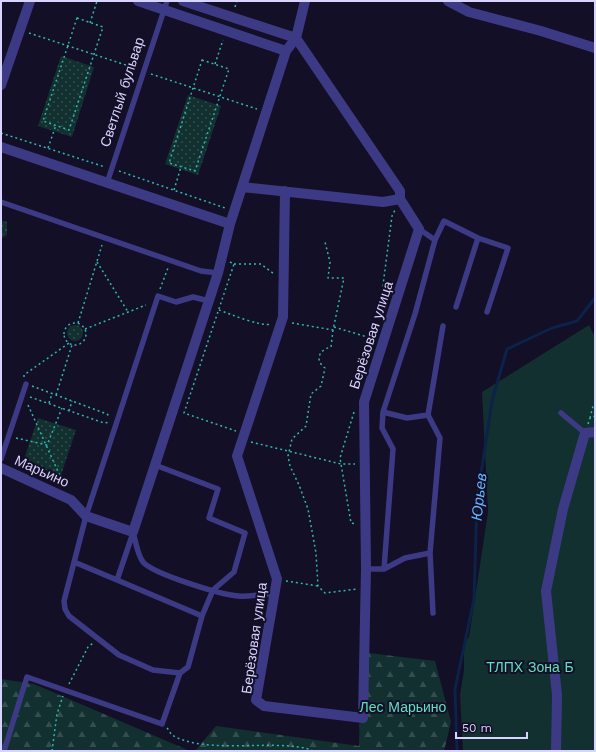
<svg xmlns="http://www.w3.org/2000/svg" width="596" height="752" font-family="'Work Sans',sans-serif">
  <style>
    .grass { fill: url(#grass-dots) }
    .forest { fill: url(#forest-firs) }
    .garden { fill: #12302f }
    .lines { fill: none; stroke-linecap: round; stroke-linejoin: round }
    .stream { stroke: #0c2248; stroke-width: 3 }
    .path { stroke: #2fb8b0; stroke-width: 1.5; stroke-dasharray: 2 3; stroke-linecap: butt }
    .lane { stroke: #3d3a85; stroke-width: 5.5 }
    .street { stroke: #3d3a85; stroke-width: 10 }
    .labels { text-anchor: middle; stroke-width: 4; stroke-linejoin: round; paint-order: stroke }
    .street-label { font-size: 14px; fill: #d9d4ff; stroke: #130f26 }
    .park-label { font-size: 14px; fill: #5fe0c0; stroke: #130f26 }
    .water-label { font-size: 15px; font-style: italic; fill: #62b6ff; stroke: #130f26 }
  </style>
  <defs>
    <pattern id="grass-dots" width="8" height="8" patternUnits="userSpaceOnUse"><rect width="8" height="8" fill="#12302f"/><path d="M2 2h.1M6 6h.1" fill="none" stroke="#344d4e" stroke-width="1.8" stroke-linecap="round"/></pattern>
    <pattern id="forest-firs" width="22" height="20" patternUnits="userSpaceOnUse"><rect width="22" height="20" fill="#12302f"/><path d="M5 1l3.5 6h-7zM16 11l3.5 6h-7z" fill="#344d4e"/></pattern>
  </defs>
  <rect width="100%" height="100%" fill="#130f26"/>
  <path class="grass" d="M61 56 94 67 72 137 38 126Z
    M188 95 221 106 198 175 165 164Z
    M1 220 7 222V235L1 239Z
    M67 333a8 8 0 1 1 16 0a8 8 0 1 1-16 0Z
    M38 418 76 430 61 475 23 462Z"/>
  <path class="forest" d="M361 652 435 661 451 722 444 751H195L216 726 359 746Z
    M1 679 34 684 190 751H1Z"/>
  <path class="garden" d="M589 325 595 337V751H463L460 695 464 670V642L469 637 488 512 482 392Z"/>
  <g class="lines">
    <path class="stream" d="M457 751 455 689 474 599 477 500 492 401 507 349 552 328 577 321 595 298"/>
    <path class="path" d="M235 7 237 1
      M77 18 103 27 69 130 43 121Z
      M90 23 97 1
      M29 33 138 69
      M202 60 229 69 195 171 169 163Z
      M215 64 223 40
      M151 74 257 109
      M1 133 105 167
      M48 148 56 125
      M119 171 225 208
      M174 190 181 167
      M97 262 128 312
      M230 262 234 264 184 413 236 431
      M234 264H261L274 274
      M160 289 168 268
      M383 309 380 308 392 216 395 210
      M219 310C230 314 261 327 271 324
      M78 323 102 245
      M292 323 333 330 344 278H328L330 262 325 242
      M64 334a11 11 0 1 1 22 0a11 11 0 1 1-22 0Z
      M334 327 374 339
      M85 329 146 305
      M333 330 331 347C318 350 315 361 325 368L321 386 311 394 306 426 292 439 288 456 290 466 299 485 308 509 316 553 318 586 325 593 357 589
      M24 377V375L69 343
      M32 386 107 414 110 417
      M56 395 72 345
      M30 397 104 423 110 422
      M49 403 52 394
      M28 405 65 487
      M69 411 72 401
      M354 412 340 458 351 523 356 524
      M590 418 593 406
      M588 424 590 418 595 416
      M16 438 47 445 62 408
      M251 442 341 464H355
      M286 581 318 586
      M69 684 88 647 93 643
      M167 728C169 730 170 733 172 735 200 752 255 743 289 746 297 747 305 747 313 751
      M52 751 57 714 63 696"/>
    <path class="lane" d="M107 183 167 1
      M1 202 201 271 218 273
      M435 240 444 221 478 238 508 248 487 312
      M456 307 478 238
      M383 412 407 418 428 415
      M561 413 585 433
      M1 459 26 384
      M155 465 218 489 209 518 245 533 234 572 213 590 202 616 188 667 180 673 153 670 119 655 69 616 65 609 64 601 86 516 158 296 176 302 193 297 209 301
      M133 532C136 542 137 554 143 562 153 574 222 595 238 596 250 597 263 594 275 593
      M133 533 117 580 202 616
      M74 562 117 580
      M366 569H384L405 558 430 553
      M384 569 393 449 382 428 383 412 415 314 435 240 419 229
      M433 613 430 553 440 438 428 415 443 326
      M4 751 27 677 162 724 180 673"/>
    <path class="street" d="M138 1 286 51
      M183 1 296 38 400 191V199
      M448 1 469 12 541 31 595 48
      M1 85 30 1
      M1 147 230 224
      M242 187 383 202 400 199
      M285 191 283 317 237 456 277 579 256 700 264 706 363 718 366 569 364 402 419 229 400 199
      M1 468 71 500 86 516 133 532 218 273 230 224 286 51 296 38 305 1
      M556 751 557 695 546 591 563 509 585 433 595 432"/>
  </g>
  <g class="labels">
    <g class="street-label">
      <text transform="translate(122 92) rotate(-72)" y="5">Светлый бульвар</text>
      <text transform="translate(371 335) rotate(-72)" y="5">Берёзовая улица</text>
      <text transform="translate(42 471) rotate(24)" y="5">Марьино</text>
      <text transform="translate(254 638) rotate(-82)" y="5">Берёзовая улица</text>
    </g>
    <g class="park-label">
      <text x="530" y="672">ТЛПХ Зона Б</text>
      <text x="403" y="712">Лес Марьино</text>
    </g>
    <g class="water-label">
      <text transform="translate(479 497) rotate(-84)" y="5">Юрьев</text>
    </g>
  </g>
  <rect width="596" height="752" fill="none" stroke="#d9d4ff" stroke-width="4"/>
  <path d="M456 732v6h71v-6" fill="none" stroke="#d9d4ff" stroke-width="2"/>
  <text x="462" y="732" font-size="12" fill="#d9d4ff" stroke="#130f26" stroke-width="3" paint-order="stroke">50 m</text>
</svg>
